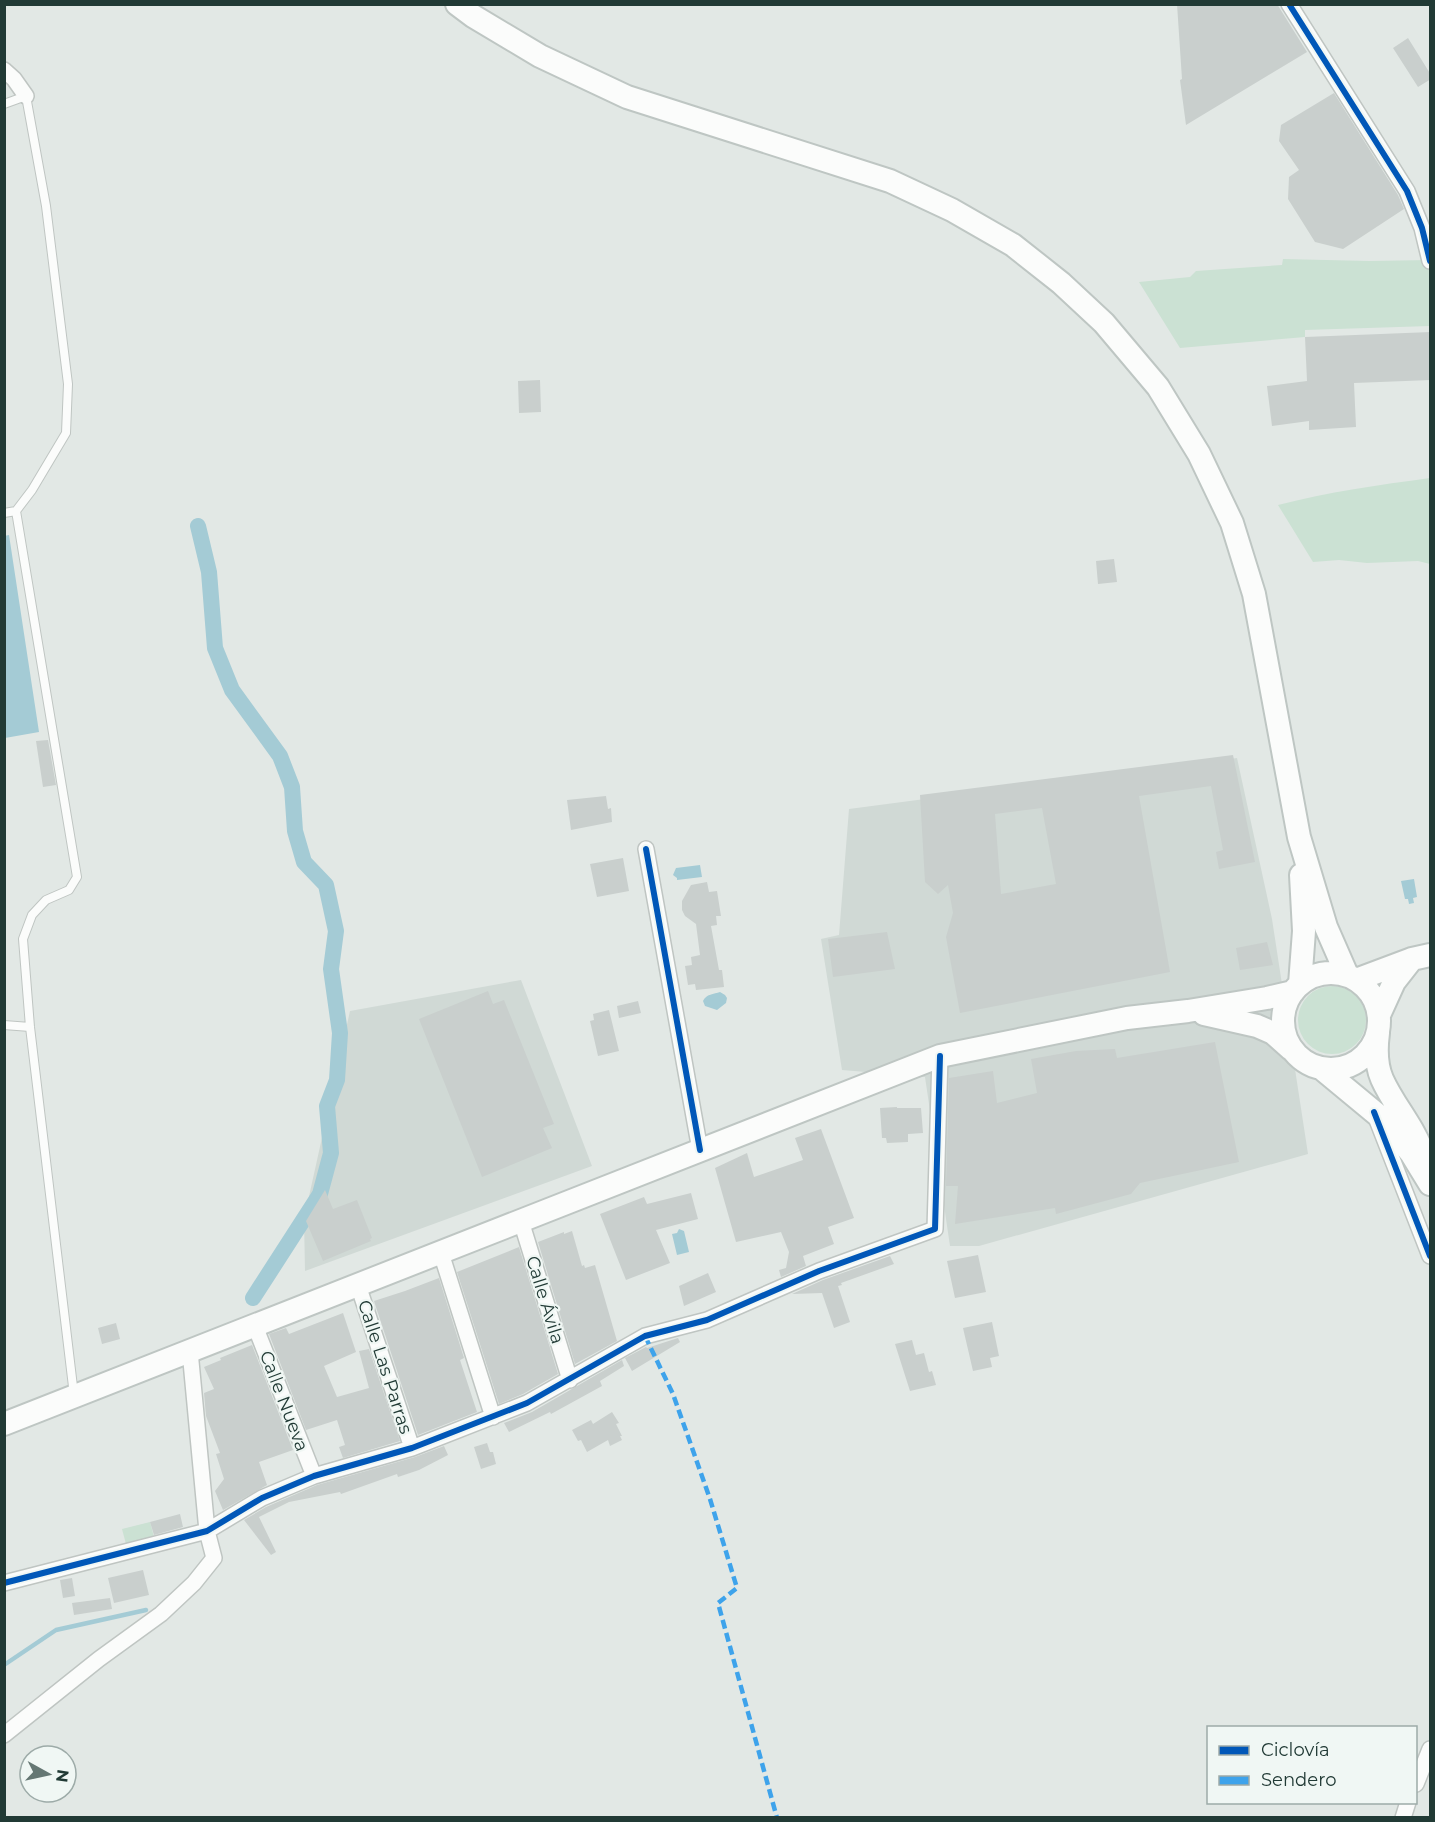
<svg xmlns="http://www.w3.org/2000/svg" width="1435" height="1822" font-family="Montserrat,sans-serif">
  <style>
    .built { fill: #d0d9d5 }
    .green { fill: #cbe1d3 }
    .water { fill: #a4cbd5 }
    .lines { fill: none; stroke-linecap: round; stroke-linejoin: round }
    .stream { stroke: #a4cbd5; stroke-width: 4.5 }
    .canal { stroke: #a4cbd5; stroke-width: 16 }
    .building { fill: #c9cfcd; fill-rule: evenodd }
    .lane-casing { stroke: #bfc5c2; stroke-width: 10 }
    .street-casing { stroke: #bfc5c2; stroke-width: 18 }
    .secondary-casing { stroke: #bec6c3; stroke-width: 26 }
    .lane { stroke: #fbfcfb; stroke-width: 8 }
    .street { stroke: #fbfcfb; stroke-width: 15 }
    .secondary { stroke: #fbfcfb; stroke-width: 22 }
    .quiet { stroke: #3ea3eb; stroke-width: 4.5; stroke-dasharray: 9 4.5; stroke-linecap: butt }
    .cycleway-casing { stroke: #f0f7f4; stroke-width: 10 }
    .cycleway { stroke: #0057b8; stroke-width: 6 }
    .labels { text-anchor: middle; stroke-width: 4.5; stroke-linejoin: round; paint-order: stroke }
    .street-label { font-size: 18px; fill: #213a35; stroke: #f0f7f4 }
  </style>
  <rect width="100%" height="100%" fill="#e2e8e5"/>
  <path class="built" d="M1237 758 1272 919 1308 1154 979 1246H950L925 1077 842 1070 821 939 839 935 849 809Z
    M521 980 592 1166 305 1271 304 1219 350 1011Z"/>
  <path class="green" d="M1283 259 1369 261 1430 260V326L1305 330V337L1180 348 1139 282 1190 277 1196 271 1282 265Z
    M1430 478V564L1418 561 1367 563 1339 560 1313 562 1278 505C1328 492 1379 485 1430 478Z
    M1298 1020a34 34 0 1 1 68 0a34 34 0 1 1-68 0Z
    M150 1522 154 1537 126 1544 122 1529Z"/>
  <path class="water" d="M9 535 39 732 5 738 4 536Z
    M700 865 702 877 677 880V878L673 875 676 868Z
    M1414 879 1417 897 1413 898 1414 903 1409 904 1408 899H1405L1401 881Z
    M720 992 725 995 727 998 726 1003 717 1010 705 1006 703 1001C706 994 714 994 720 992Z
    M679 1229 684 1231 689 1252 677 1255 672 1234 677 1233Z"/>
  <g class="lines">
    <path class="stream" d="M4 1665 56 1630 146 1610"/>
    <path class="canal" d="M198 526 209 572 215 648 232 690 280 756 292 787 295 831 304 862 326 885 336 931 331 969 340 1033 337 1080 327 1106 331 1153 320 1194 253 1298"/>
  </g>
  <path class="building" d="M1177 4H1277L1307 52 1186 125 1180 80 1182 79Z
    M1408 38 1431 75V79L1418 87 1393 48Z
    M1334 93 1398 195 1404 209 1343 249 1315 242 1288 199 1289 177 1299 170 1279 141 1281 125Z
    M1431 332V380L1354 383 1356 427 1309 430V421L1272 426 1267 386 1307 381 1305 337Z
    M540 380 541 412 519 413 518 381Z
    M1114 559 1117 582 1098 584 1096 561Z
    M48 740 56 785 43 787 36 741Z
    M1233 755 1255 862 1219 869 1216 852 1223 850 1211 786 1139 796 1170 972 960 1013 946 937 953 913 948 885 938 894 925 882 920 795ZM1042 808 1056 884 1001 894 995 814Z
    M606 796 608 809 611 808 612 822 571 830 567 800Z
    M623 858 629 891 597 897 590 864Z
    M707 882 709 892 717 891 721 916H716L717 925 711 926 719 970H722L724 987 696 990 695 984 688 985 685 966 692 965 691 957 700 955 696 924 685 916 682 910V901L691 885Z
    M887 932 895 969 833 977 828 939Z
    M1267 942 1273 965 1240 970 1236 948Z
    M488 991 493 1004 504 1000 554 1124 543 1128 552 1148 482 1177 419 1019Z
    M638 1001 641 1013 619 1018 617 1006Z
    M609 1010 619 1051 598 1056 590 1021 594 1020 593 1014Z
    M1215 1042 1239 1162 1140 1183 1131 1194 1056 1214 1055 1208 955 1224 958 1186H946L949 1078 993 1071 997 1103 1037 1093 1031 1059 1076 1051 1115 1049 1117 1058Z
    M897 1107V1108H921L923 1133 908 1134V1142L887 1143 886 1138H882L880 1108Z
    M821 1129 854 1218 828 1227 834 1244 803 1256 806 1266 781 1277 779 1270 786 1268 789 1252 781 1232 736 1242 715 1168 747 1153 754 1177 803 1160 795 1138Z
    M325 1190 333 1209 357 1200 372 1238 370 1239 371 1241 323 1261 306 1221Z
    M691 1193 698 1219 656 1230 670 1263 626 1280 600 1214 644 1197 647 1204Z
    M572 1231 582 1266 584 1265 585 1268 595 1265 617 1341 575 1364 538 1242 564 1232V1234Z
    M519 1247 558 1374 523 1394 499 1404 457 1272Z
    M978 1255 986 1292 955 1298 947 1261Z
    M890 1256 894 1264 841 1283 842 1285 838 1286 850 1322 834 1328 822 1293 792 1294 823 1280Z
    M708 1273 716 1292 684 1306 679 1286Z
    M439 1278 464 1358 460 1360 477 1412 418 1435 374 1301 405 1291Z
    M343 1313 356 1352 324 1366 337 1397 369 1388 359 1351 369 1349 400 1441 343 1458 339 1447 345 1445 337 1420 306 1430 269 1334 286 1328 289 1334Z
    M992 1322 999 1356 990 1358 992 1367 973 1371 963 1328Z
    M116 1323 120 1339 102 1344 98 1328Z
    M678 1338 680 1342 632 1371 625 1358 646 1347 647 1348Z
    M912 1340 916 1355 924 1353 929 1372 932 1371 936 1385 910 1391 895 1344Z
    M252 1345 293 1450 259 1462 267 1485 223 1510 215 1491 224 1479 216 1454 220 1453 206 1416 204 1393 214 1389 204 1367 221 1360 220 1358Z
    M622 1360 624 1366 600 1381 602 1386 551 1414 550 1412 509 1432 504 1423 532 1412Z
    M612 1412 619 1423 616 1424 622 1436H620L622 1440 610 1446 608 1440 587 1452 581 1440 578 1441 572 1430 591 1420 593 1424Z
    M487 1443 490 1452H493L496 1464 481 1469 474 1447Z
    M444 1446 448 1455 419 1470 398 1477 397 1474 341 1494 340 1492 289 1502 259 1517 276 1552 271 1555 244 1520 266 1507 317 1485 415 1457Z
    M180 1514 183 1527 154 1535 150 1522Z
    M143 1570 149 1595 114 1603 108 1578Z
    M72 1578 75 1596 63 1598 60 1580Z
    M110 1598 112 1609 74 1615 72 1603Z"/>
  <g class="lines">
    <defs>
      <path id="lane" d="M4 104 26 96 46 206 68 384 66 433 32 490 16 511 77 877 69 890 46 900 32 915 23 939 30 1027 74 1395
        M4 513 16 511
        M4 1025 30 1027"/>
      <path id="street" d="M1289 4 1407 191 1422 228 1430 261
        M4 70 14 79 26 96
        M646 849 700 1150
        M1377 1120 1430 1256
        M521 1221 570 1380
        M441 1253 493 1417
        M358 1285 412 1448
        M255 1326 314 1476
        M4 1583 207 1531 262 1498 314 1476 412 1448 527 1403 645 1336 707 1320 819 1271 935 1229 940 1056
        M4 1735 99 1659 161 1614 194 1583 214 1558 207 1531 190 1351
        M1416 1784 1430 1749
        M1403 1818 1408 1802"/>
      <path id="secondary" d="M457 4 473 16 540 56 627 97 890 181 952 210 1013 245 1061 283 1104 323 1158 387 1199 454 1232 523 1254 594 1299 837 1326 927 1347 975
        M1283 1021a48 48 0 1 1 96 0a48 48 0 1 1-96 0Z
        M1356 980 1412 959 1430 955
        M1300 984 1304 931 1301 875
        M1204 1014 1257 1026 1273 1033 1291 1049
        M1379 1015 1394 982 1412 959
        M1378 1033C1376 1048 1376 1065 1382 1079 1394 1106 1415 1128 1424 1156
        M1321 1068 1385 1121 1411 1153 1430 1184
        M4 1424 940 1056 1127 1018 1188 1011 1267 998 1293 992"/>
    </defs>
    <use href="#lane" class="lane-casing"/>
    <use href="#street" class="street-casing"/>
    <use href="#secondary" class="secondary-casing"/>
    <use href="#lane" class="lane"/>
    <use href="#street" class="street"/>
    <use href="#secondary" class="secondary"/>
    <path class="quiet" d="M645 1336 673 1394 710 1499 737 1588 718 1603 777 1818"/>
    <defs>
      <path id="cycleway" d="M1289 4 1407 191 1422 228 1430 261
        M646 849 700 1150
        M1374 1112 1430 1256
        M4 1583 207 1531 262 1498 314 1476 412 1448 527 1403 645 1336 707 1320 819 1271 935 1229 940 1056"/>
    </defs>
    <use href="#cycleway" class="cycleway-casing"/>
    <use href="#cycleway" class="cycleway"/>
  </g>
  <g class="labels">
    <g class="street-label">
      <text transform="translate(545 1300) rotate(73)" y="6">Calle Ávila</text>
      <text transform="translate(385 1367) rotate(72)" y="6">Calle Las Parras</text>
      <text transform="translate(284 1401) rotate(69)" y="6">Calle Nueva</text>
    </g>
  </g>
  <rect width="1435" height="1822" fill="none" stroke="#213a35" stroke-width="12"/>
  <rect x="1207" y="1726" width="210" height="78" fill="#f0f7f4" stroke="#9daba8" stroke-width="1.5"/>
  <rect x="1219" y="1746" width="30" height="9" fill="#0057b8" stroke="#9daba8" stroke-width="1.5"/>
  <text x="1261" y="1756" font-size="18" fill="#213a35">Ciclovía</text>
  <rect x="1219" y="1776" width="30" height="9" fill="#3ea3eb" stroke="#9daba8" stroke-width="1.5"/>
  <text x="1261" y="1786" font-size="18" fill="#213a35">Sendero</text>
  <g transform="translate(48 1774) rotate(98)"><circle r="28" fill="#f0f7f4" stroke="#9daba8" stroke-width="1.5"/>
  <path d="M0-4.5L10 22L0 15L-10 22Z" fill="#657773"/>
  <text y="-9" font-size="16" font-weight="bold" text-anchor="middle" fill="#213a35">N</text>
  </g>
</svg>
